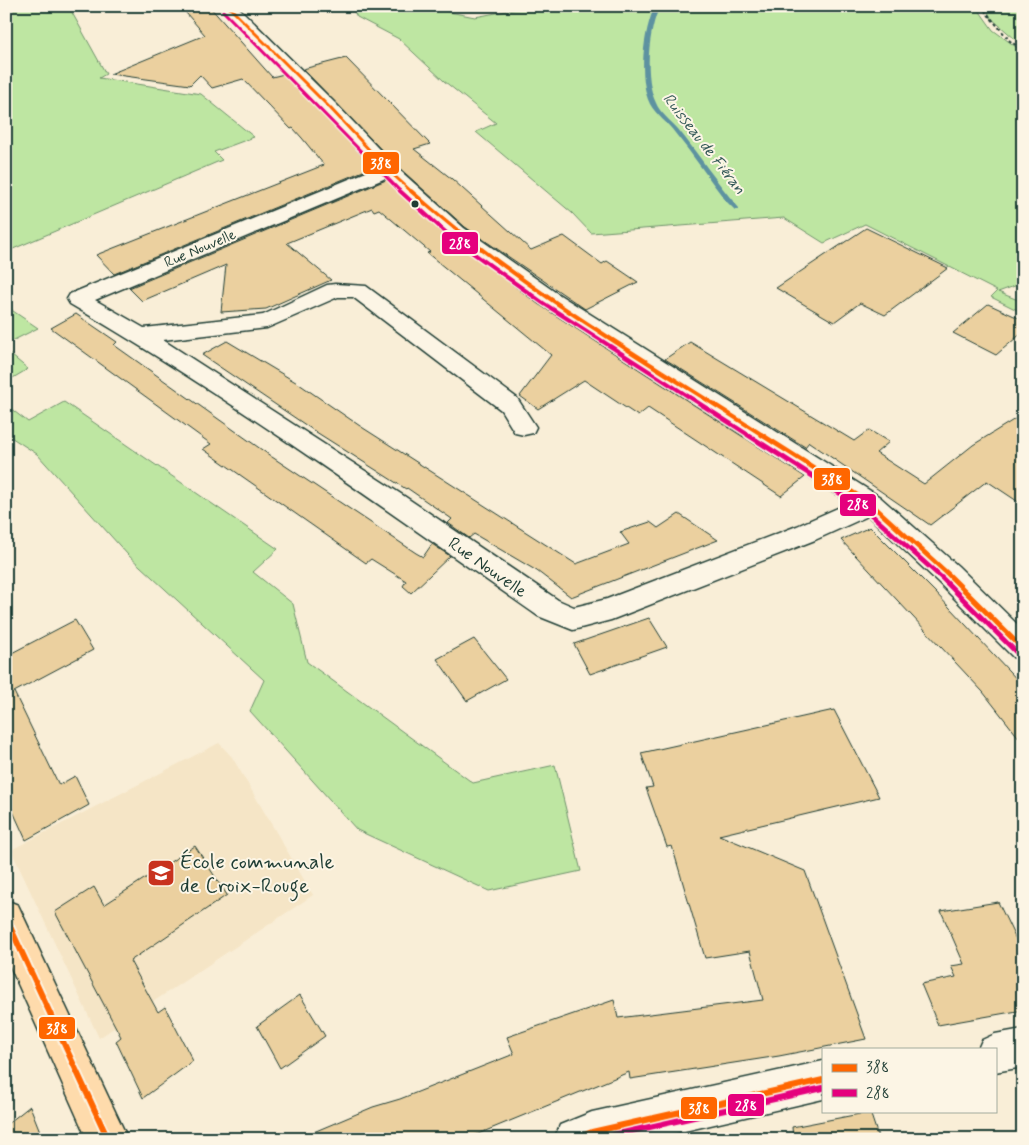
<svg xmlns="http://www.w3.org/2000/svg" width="1029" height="1145" font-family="Mynerve,sans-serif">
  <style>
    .built { fill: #f5e5c6 }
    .green { fill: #bee6a2; stroke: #6e926b }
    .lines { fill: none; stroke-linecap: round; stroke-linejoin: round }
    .stream { fill: #5d92a0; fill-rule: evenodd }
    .building { fill: #ebd09f; stroke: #1f3d34 }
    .minor-casing { stroke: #1f3d34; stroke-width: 3 }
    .major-casing { stroke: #1f3d34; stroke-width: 3 }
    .path { stroke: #1f3d34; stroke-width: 2; stroke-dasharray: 3 2.5; stroke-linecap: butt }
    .minor { fill: #fcf5e5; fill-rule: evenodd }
    .major { fill: #fedbac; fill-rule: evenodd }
    .bus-1-far3-casing { stroke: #fcf5e5; stroke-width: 5.5 }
    .bus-1-far2-casing { stroke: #fcf5e5; stroke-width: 7 }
    .bus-1-far1-casing { stroke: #fcf5e5; stroke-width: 9 }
    .bus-1-casing { stroke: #fcf5e5; stroke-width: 10 }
    .bus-2-far3-casing { stroke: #fcf5e5; stroke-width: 5.5 }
    .bus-2-far2-casing { stroke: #fcf5e5; stroke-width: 7 }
    .bus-2-far1-casing { stroke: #fcf5e5; stroke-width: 9 }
    .bus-2-casing { stroke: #fcf5e5; stroke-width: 10 }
    .bus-1-far3 { stroke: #f60; stroke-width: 3 }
    .bus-1-far2 { stroke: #f60; stroke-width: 4 }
    .bus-1-far1 { stroke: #f60; stroke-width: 5 }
    .bus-1 { stroke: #f60; stroke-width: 6 }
    .bus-2-far3 { stroke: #e5007d; stroke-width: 3 }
    .bus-2-far2 { stroke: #e5007d; stroke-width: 4 }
    .bus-2-far1 { stroke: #e5007d; stroke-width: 5 }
    .bus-2 { stroke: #e5007d; stroke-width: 6 }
    .bus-dot { fill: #1f3d34; stroke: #fcf5e5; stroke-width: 2 }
    .labels { text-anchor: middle; stroke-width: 4; stroke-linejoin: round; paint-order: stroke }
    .far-street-label { font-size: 15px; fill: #1f3d34; stroke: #fcf5e5 }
    .far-water-label { font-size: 16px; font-style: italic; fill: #345958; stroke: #fcf5e5 }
    .street-label { font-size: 18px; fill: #1f3d34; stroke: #fcf5e5 }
    .near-poi-label { font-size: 21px; fill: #1f3d34; stroke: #fcf5e5; text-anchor: start }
    .line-badge { stroke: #fcf5e5; stroke-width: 2 }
    .badge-label { font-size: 14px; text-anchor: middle; font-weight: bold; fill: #fff }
  </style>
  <rect width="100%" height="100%" fill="#f9eed7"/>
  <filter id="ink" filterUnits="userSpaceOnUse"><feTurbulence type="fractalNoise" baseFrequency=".02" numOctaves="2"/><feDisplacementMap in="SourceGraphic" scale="10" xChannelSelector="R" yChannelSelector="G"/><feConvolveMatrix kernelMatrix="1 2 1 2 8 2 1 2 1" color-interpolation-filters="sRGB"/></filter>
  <g filter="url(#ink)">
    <path class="built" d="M219 743 232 757 313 895 99 1038 11 850Z"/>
    <path class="green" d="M6 6H77L70 9 106 74 99 78 201 94 254 137 214 152 222 160 6 252Z
      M351 6H418L475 17 533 6H976L993 30 1023 52V283L998 292 1023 302V313L991 297 997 291 865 224 824 243 784 218 591 233 572 213 476 132 496 123 444 81 399 39 357 17Z
      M985 6H1023V46L991 18Z
      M6 303 13 311 38 328 6 344Z
      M6 351 28 369 6 382Z
      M64 402 278 549 253 572 293 604 307 662 473 783 555 765 581 871 489 891 357 830 250 711 264 680 128 555 37 454 6 434V405L28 422Z"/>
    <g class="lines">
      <path class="stream" d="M655 6H660C648 31 644 78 656 103 660 113 671 121 678 129 699 155 717 183 739 208V210H735L726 201C709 179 693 155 675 133 668 123 656 115 650 104 638 79 643 31 655 6Z"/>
    </g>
    <path class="building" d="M180 6H209L272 77 284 74 373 167 114 274 96 255 324 165 302 138 293 128 291 129 243 79 212 88 200 75 190 85 110 74 205 35Z
      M346 58 430 144 414 149 452 179 531 250 564 236 602 264 607 261 638 282 585 309 465 227 396 165 303 69Z
      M386 180 449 237 538 304 805 477 781 496 648 408 638 416 584 380 538 409 520 396 551 355 427 253 430 252 379 209 374 211 372 208 287 243 331 280 266 309 221 312 226 265 142 301 129 288Z
      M866 228 948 268 885 315 860 303 834 322 776 288Z
      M988 304 1023 320V332L996 355 953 333Z
      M76 314 117 342 114 345 272 457 416 553 423 557 432 544 450 556 411 593 403 586 406 581 371 559 366 563 203 449 211 444 51 328Z
      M227 341 299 384 360 426 576 564 629 544 620 532 650 522 658 528 679 514 718 540 571 597 537 571 474 534 469 538 448 523 452 519 407 488 406 489 313 430 202 355Z
      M690 342 854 441 869 430 889 442 876 453 924 484 973 445 1023 414V505L987 481 930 525 809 442 805 447 665 359Z
      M870 527 935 592 1023 686V743L983 692 841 540Z
      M649 618 667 647 590 674 574 644Z
      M75 620 93 650 14 692 59 785 75 776 89 805 26 840 6 796V656Z
      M474 639 506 679 467 701 437 659Z
      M834 710 879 797 719 835 805 871 866 1039 779 1056 630 1079 629 1072 466 1139H297L373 1107 400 1099 514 1054 507 1037 614 1000 618 1018 763 1000 750 951 705 958 672 846 667 847 646 788 653 787 641 753Z
      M195 846 227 895 130 961 158 1012 165 1007 193 1061 143 1098 116 1041 121 1037 55 912 94 887 104 905Z
      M998 902 1023 954V1010L938 1025 921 984 956 977 951 966 964 964 941 911Z
      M300 995 325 1036 280 1068 257 1026Z
      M30 1106 43 1139H6V1125Z
      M870 1112 879 1139H793L792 1127Z"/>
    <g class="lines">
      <defs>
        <path id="minor" d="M221 6H237L337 105 395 166 464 228 555 292 880 497 958 566 1023 630V661L1013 657 938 582 868 516 815 540 611 620 573 630 538 616C385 509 231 398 70 304L67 299 70 294 376 168ZM386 178 450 236 539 302 849 503 797 526 607 599 574 607 558 600 404 496 163 340 267 328 338 297H353L501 410 515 433 524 435 533 433 536 427 517 398 366 286 335 284 327 285 263 315 144 328 95 300Z
          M1023 1029V1067L995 1072V1049H978L982 1040 995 1034Z
          M823 1061V1099L650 1139H554L560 1125 592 1112Z"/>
        <path id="major" d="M6 900 18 905 128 1139H87L6 957Z"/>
      </defs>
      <use href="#minor" class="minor-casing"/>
      <use href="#major" class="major-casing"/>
      <path class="path" d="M981 6 1010 41 1023 50"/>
      <use href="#minor" class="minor"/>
      <use href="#major" class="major"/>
      <defs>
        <path id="bus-1-far3" d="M228 6 331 109 388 170 412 192"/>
        <path id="bus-1-far2" d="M411 191C518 287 644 359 764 436"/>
        <path id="bus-1-far1" d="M762 435 871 504 948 574 1023 649"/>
        <path id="bus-1" d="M6 918 108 1139
          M575 1139 592 1132 823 1080"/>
        <path id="bus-2-far3" d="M223 11 401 192"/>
        <path id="bus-2-far2" d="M400 191 452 238 543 303 750 436"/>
        <path id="bus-2-far1" d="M748 435 866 510 943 579 1018 654"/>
        <path id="bus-2" d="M596 1139 823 1088"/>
      </defs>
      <use href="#bus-1-far3" class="bus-1-far3-casing"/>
      <use href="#bus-1-far2" class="bus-1-far2-casing"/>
      <use href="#bus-1-far1" class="bus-1-far1-casing"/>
      <use href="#bus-1" class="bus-1-casing"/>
      <use href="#bus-2-far3" class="bus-2-far3-casing"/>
      <use href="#bus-2-far2" class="bus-2-far2-casing"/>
      <use href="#bus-2-far1" class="bus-2-far1-casing"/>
      <use href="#bus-2" class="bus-2-casing"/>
      <use href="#bus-1-far3" class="bus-1-far3"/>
      <use href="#bus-1-far2" class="bus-1-far2"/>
      <use href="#bus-1-far1" class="bus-1-far1"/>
      <use href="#bus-1" class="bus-1"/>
      <use href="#bus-2-far3" class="bus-2-far3"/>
      <use href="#bus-2-far2" class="bus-2-far2"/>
      <use href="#bus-2-far1" class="bus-2-far1"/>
      <use href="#bus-2" class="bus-2"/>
    </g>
  </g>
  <defs>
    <symbol id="school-square" viewBox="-11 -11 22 22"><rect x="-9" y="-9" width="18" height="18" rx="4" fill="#c8321e" stroke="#fcf5e5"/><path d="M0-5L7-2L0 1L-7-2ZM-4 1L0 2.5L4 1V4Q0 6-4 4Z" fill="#fff"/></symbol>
  </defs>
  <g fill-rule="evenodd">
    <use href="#school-square" x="145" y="857" width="32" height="32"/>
  </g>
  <circle class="bus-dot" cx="415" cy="204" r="4.5"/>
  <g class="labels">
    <g class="far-street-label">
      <text transform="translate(200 248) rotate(-23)" y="5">Rue Nouvelle</text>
    </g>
    <g class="far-water-label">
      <text transform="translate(705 143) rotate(52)" y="6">Ruisseau de Fiéran</text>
    </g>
    <g class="street-label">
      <text transform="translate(488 567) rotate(35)" y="6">Rue Nouvelle</text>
    </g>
    <g class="near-poi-label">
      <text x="180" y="868">École communale<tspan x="180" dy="24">de Croix-Rouge</tspan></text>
    </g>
  </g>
  <g class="line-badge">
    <rect x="362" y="151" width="38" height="24" rx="5" fill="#f60"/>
    <rect x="441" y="231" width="38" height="24" rx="5" fill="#e5007d"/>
    <rect x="813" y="467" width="38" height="24" rx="5" fill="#f60"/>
    <rect x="839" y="493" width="38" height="24" rx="5" fill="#e5007d"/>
    <rect x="38" y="1016" width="38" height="24" rx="5" fill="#f60"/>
    <rect x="727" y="1093" width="38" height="24" rx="5" fill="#e5007d"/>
    <rect x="680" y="1096" width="38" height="24" rx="5" fill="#f60"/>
  </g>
  <g class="badge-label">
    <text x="381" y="168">388</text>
    <text x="460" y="248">288</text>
    <text x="832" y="484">388</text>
    <text x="858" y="509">288</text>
    <text x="57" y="1033">388</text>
    <text x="746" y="1110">288</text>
    <text x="699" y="1113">388</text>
  </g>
  <rect width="1029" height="1145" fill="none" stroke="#fcf5e5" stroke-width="25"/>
  <rect x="12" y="12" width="1004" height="1120" fill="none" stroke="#1f3d34" stroke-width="2" filter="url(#ink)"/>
  <rect x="822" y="1048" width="175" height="65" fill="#fcf5e5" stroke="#a4ab9e"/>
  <rect x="832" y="1064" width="25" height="8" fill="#ff6600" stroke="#a4ab9e"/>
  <text x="866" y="1072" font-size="15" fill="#1f3d34">388</text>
  <rect x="832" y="1089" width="25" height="8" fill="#e5007d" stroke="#a4ab9e"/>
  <text x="866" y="1098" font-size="15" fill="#1f3d34">288</text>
</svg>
